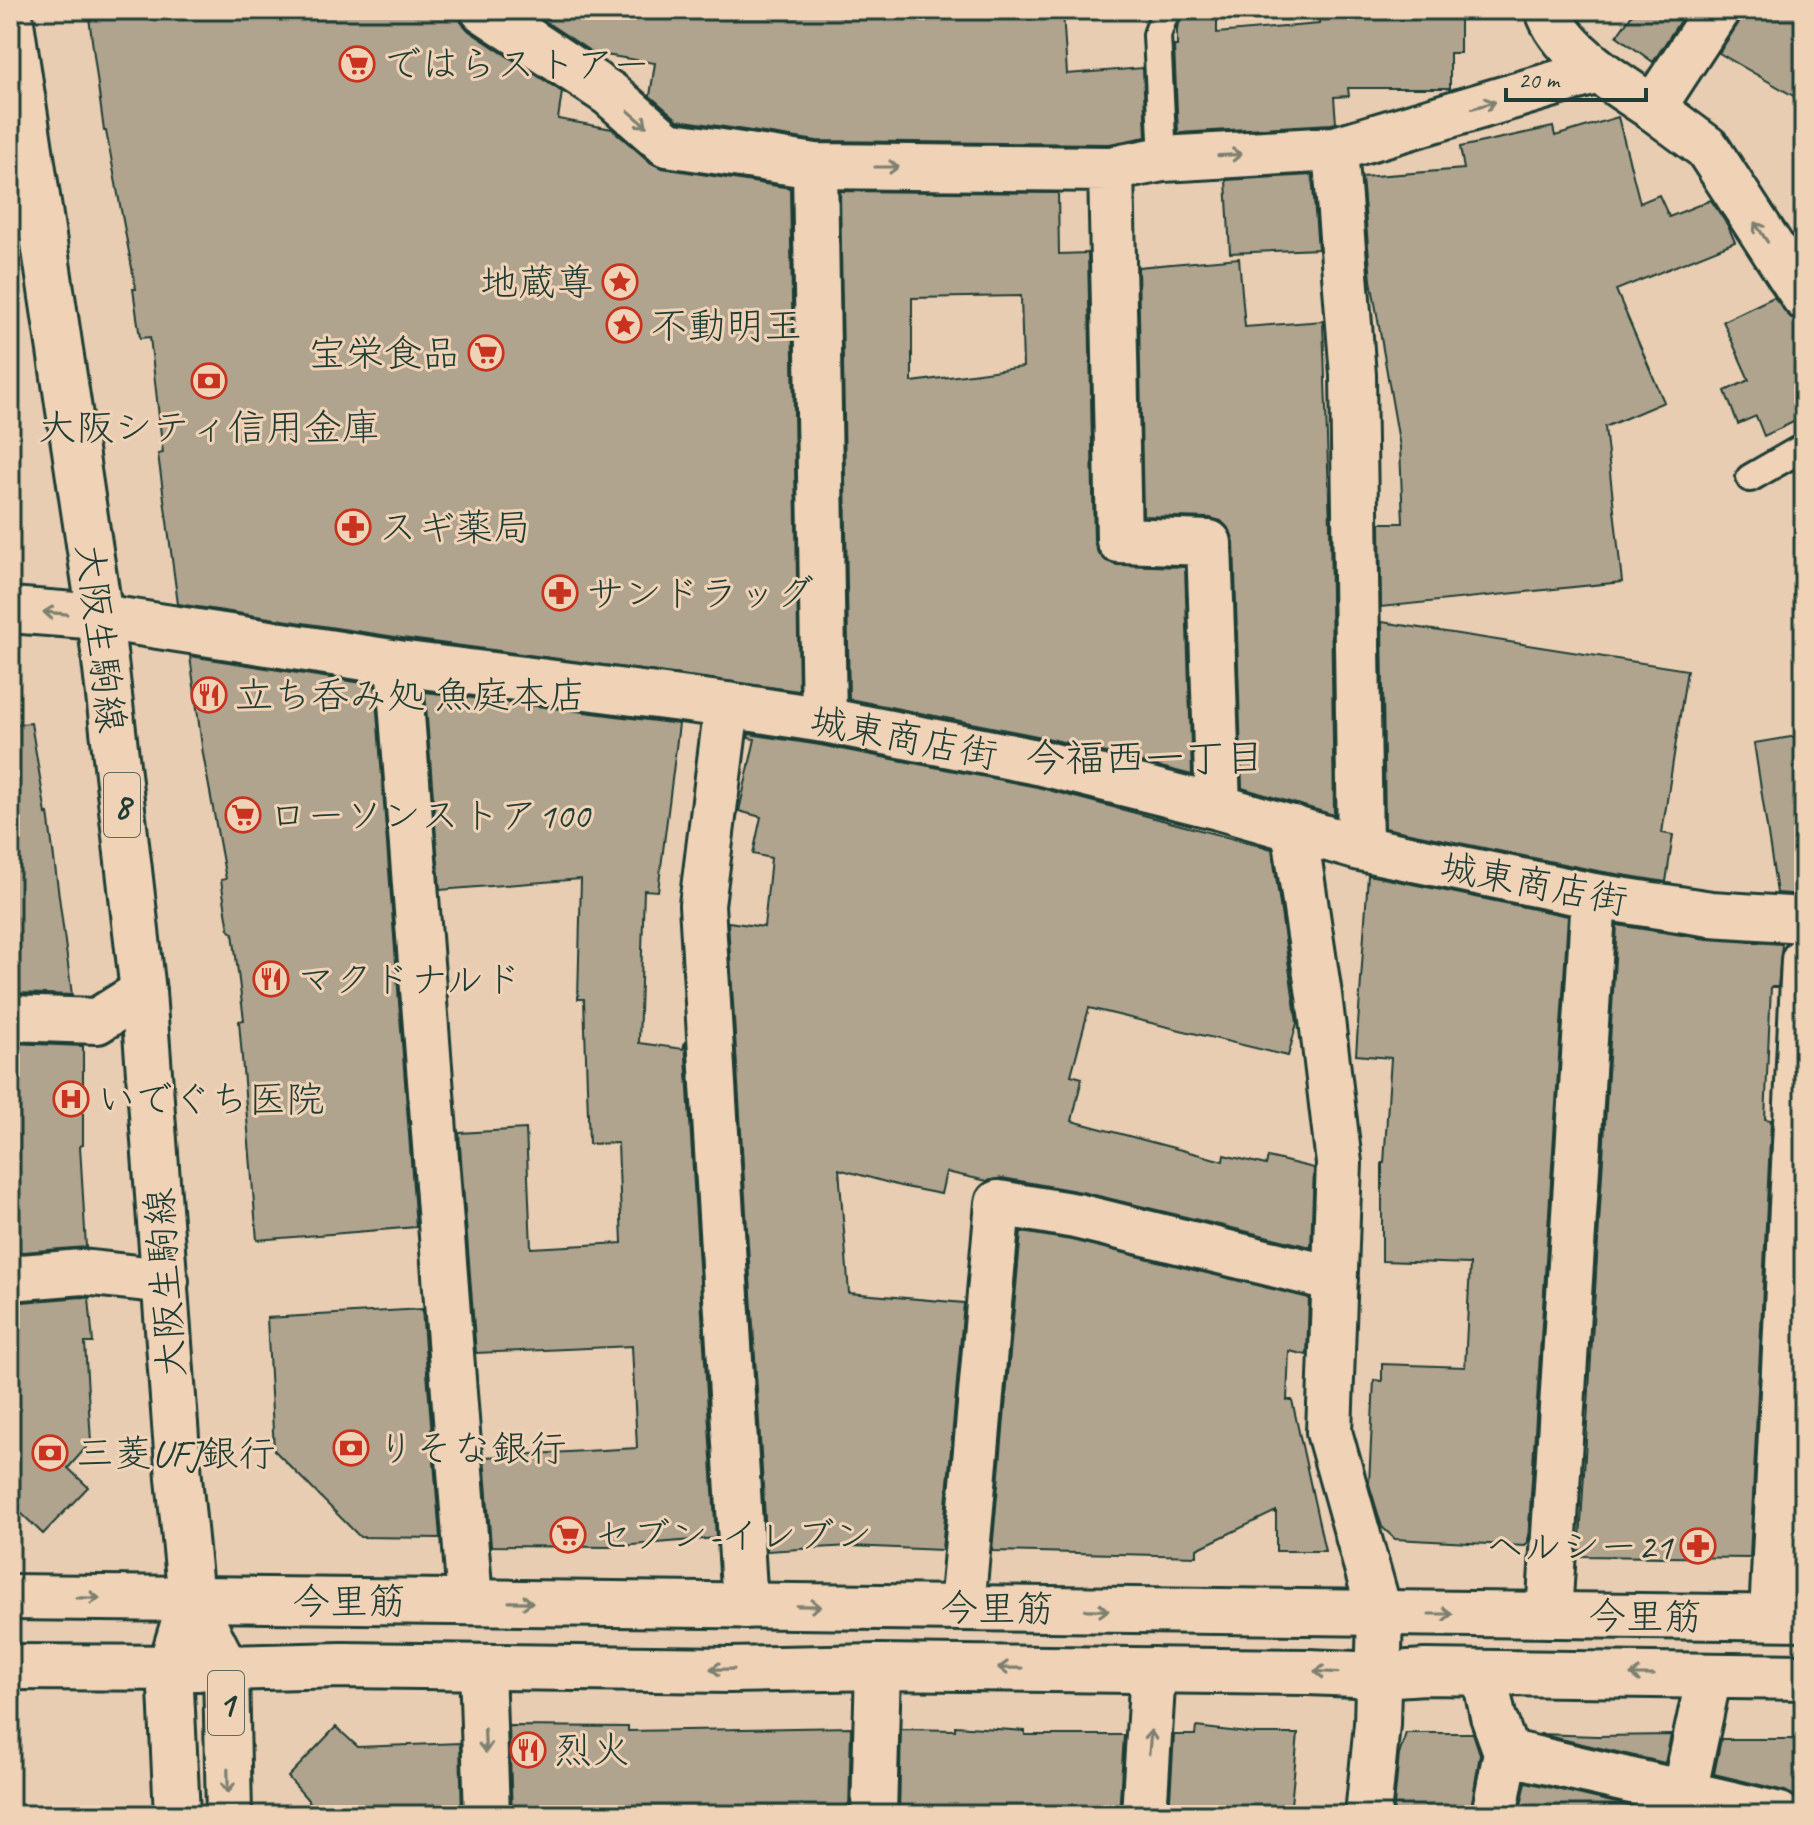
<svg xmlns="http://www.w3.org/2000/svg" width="1814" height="1825" font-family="Caveat,'Klee One',sans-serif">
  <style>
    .building { fill: #b0a48f; stroke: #1f3d34; stroke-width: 2; fill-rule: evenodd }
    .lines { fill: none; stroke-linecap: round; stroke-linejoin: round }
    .lane-casing { stroke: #1f3d34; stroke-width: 32 }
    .street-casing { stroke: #1f3d34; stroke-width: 50 }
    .secondary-casing { stroke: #1f3d34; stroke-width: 50 }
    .primary-casing { stroke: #1f3d34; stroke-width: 50 }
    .highway-casing { stroke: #1f3d34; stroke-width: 50 }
    .lane { stroke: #f0d3b7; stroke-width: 26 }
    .street { stroke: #f0d3b7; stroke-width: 44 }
    .secondary { stroke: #f0d3b7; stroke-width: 44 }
    .primary { stroke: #f0d3b7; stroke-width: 44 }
    .highway { stroke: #f0d3b7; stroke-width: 44 }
    .oneway { stroke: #7d806f }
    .labels { text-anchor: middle; stroke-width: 6; stroke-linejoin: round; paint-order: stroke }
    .shield { fill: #f0d3b7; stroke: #5e6a5b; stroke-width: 2 }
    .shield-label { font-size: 36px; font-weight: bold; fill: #1f3d34 }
    .poi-label { font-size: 38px; fill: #1f3d34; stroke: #f0d3b7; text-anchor: start }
    .street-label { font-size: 38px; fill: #1f3d34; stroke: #f0d3b7 }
    .neighbourhood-label { font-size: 40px; fill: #1f3d34; stroke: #f0d3b7 }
  </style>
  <rect width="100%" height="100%" fill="#e8cdb2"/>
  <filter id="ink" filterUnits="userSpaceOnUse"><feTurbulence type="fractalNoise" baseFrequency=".0125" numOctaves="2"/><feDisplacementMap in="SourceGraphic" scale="16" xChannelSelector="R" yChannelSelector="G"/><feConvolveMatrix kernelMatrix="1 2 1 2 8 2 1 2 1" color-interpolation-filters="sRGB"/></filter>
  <g filter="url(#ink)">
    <path class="building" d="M88 10H458L461 22 469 31 562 92 558 119 612 129 651 163 662 168 790 188 799 691 402 638 178 604 158 454 163 453 150 337 140 338 133 289H136L106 131H104Z
      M528 10H760L759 13 921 10V21L1063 12 1067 74 1143 68 1146 137 1109 144 817 141 678 120 650 96 655 63 593 53Z
      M1186 10H1217V33L1319 24V19L1460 16V53H1450V88H1348L1349 96 1334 97 1336 123 1331 124 1178 133 1174 46H1177V28Z
      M1635 10H1687L1653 62 1617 36Z
      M1742 10H1804V102L1719 53 1738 24Z
      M1618 117 1640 203 1659 195 1669 217 1711 200 1728 226 1735 242 1616 290 1664 402 1605 427 1622 582 1381 607 1380 523H1403L1400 447 1371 280 1362 177 1464 169 1460 147 1553 127 1555 136Z
      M1312 175 1318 249 1230 253 1226 180Z
      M840 191 1058 193 1059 254 1088 253 1094 541 1098 553 1106 561 1117 565 1185 567 1192 775 1047 738 849 699ZM1021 296 1023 367 912 382V298Z
      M1239 258 1245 327 1323 321 1330 525 1334 815 1242 788 1234 542 1230 530 1221 521 1210 518 1143 516 1138 267Z
      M1774 297 1792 319 1804 322V417L1764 436 1756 416 1738 424 1725 391 1749 380 1723 321Z
      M1382 622 1687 670 1662 833 1673 835 1666 882 1598 871 1385 828Z
      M190 656 375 685 416 1227 257 1240 239 1021 244 1020 233 933 229 930 221 880 226 879 203 754Z
      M425 692 679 724 658 891 644 890 639 1043 683 1049 685 1041 716 1538 609 1547 491 1546 484 1457 637 1448 632 1346 476 1353 459 1133 526 1129 531 1248 622 1243 618 1143 589 1144 584 999H578L581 879 440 890Z
      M31 723 46 814 48 813 72 995 18 993 10 932V725Z
      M749 734 820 745 1037 787 1272 849 1297 1023 1288 1056 1089 1008 1071 1075 1082 1078 1072 1121 1223 1161 1224 1155 1266 1165 1268 1157 1314 1168 1311 1247 1082 1192 1002 1178 987 1181 946 1172 941 1194 900 1186 839 1169 849 1293 964 1303 942 1550 850 1546 767 1551 728 922 764 927 771 858 753 854 761 817 739 811 755 739 748 738Z
      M1804 735V895L1777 893 1754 743Z
      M1368 875 1568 916 1528 1542 1525 1546 1395 1539 1382 1527 1369 1484 1374 1380 1382 1381V1364L1465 1367 1470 1264 1382 1261V1163H1384L1391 1058 1356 1055Z
      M1617 925 1707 939 1782 944 1778 987H1771L1765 1119 1771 1120 1750 1558 1579 1556Z
      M10 1043 83 1046V1145L80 1146 86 1247 10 1253Z
      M1021 1232 1071 1240 1309 1298 1307 1355 1289 1351 1287 1400H1292L1325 1551H1276V1511L1197 1549V1556L992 1551Z
      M82 1297 89 1298 93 1343H85L91 1442 68 1468 88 1487 43 1534 21 1513 10 1514V1303Z
      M422 1309 440 1538 360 1537 274 1450 267 1318Z
      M509 1726 628 1727V1731L851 1727 849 1815H512Z
      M955 1726 1025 1731V1735H1124L1119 1815 1021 1811V1815H899L901 1729 955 1730Z
      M336 1727 358 1747 460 1743 462 1815H321L288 1777Z
      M1196 1727 1256 1734H1298L1290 1815H1169L1174 1735H1195Z
      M1406 1733H1473L1480 1754 1470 1815H1393L1399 1755Z
      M1539 1734 1597 1736 1671 1735 1665 1763Z
      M1721 1739H1804V1806L1795 1796 1785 1791 1714 1774Z
      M1526 1782 1668 1815H1519Z"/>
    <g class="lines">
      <defs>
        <path id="lane" d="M1163 159 1157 35 1166 10
          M1750 478 1804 447"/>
        <path id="street" d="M483 10 610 94 667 144 815 166 1111 169 1163 159 1335 149 1598 71
          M1717 10 1653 108 1707 148 1804 297
          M1335 149 1353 375 1360 848
          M815 166 824 720
          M1111 169 1119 540 1209 543 1218 807
          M10 610 100 617 398 663 727 705 824 720 1042 763 1218 807 1360 848 1594 896 1711 914 1804 920
          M398 663 470 1601
          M727 705 702 905 745 1606
          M1294 828 1319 995 1339 1163 1329 1432 1380 1614 1377 1724 1368 1815
          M10 1018 97 1021 143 992
          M10 1278 82 1272 166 1281
          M962 1608 998 1203 1076 1216 1335 1279
          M1549 1615 1594 896
          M1772 1617 1804 960
          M482 1667 487 1815
          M1484 1674 1493 1716 1506 1752 1494 1815
          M1506 1752 1779 1815
          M1684 1793 1709 1676
          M874 1815 878 1667
          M1144 1815 1153 1670"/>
        <path id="secondary" d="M1548 10C1560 51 1619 85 1653 108"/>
        <path id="primary" d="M10 16 100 617 143 992 179 1478 191 1599 1804 1618
          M226 1668 342 1665 730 1670 878 1667 1308 1672 1379 1675 1425 1672 1804 1677"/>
        <path id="highway" d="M10 1597 191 1599
          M191 1599 226 1668 229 1815
          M10 1667 199 1668
          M177 1815 170 1668 191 1599"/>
      </defs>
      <use href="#lane" class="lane-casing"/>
      <use href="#street" class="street-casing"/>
      <use href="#secondary" class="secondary-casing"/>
      <use href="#primary" class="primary-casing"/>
      <use href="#highway" class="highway-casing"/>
      <use href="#lane" class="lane"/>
      <use href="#street" class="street"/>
      <use href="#secondary" class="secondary"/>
      <use href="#primary" class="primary"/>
      <use href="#highway" class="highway"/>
    </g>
    <defs><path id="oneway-shaft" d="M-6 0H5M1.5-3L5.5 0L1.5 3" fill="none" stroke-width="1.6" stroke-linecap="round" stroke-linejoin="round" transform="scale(2)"/></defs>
    <g class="oneway">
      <use href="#oneway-shaft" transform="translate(1484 105) rotate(-16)"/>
      <use href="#oneway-shaft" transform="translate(638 119) rotate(41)"/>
      <use href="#oneway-shaft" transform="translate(1230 155) rotate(-3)"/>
      <use href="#oneway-shaft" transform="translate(887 167)"/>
      <use href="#oneway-shaft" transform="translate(1761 232) rotate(-123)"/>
      <use href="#oneway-shaft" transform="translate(55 613) rotate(-175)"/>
      <use href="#oneway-shaft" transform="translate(88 1598) rotate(1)"/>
      <use href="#oneway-shaft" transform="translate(521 1602) rotate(1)"/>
      <use href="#oneway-shaft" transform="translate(809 1606) rotate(1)"/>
      <use href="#oneway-shaft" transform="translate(1097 1610) rotate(1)"/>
      <use href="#oneway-shaft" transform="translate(1441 1614)"/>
      <use href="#oneway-shaft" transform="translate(1010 1668) rotate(-179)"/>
      <use href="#oneway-shaft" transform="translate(722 1669) rotate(-179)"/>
      <use href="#oneway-shaft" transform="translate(1326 1672) rotate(-177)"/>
      <use href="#oneway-shaft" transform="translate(1642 1675) rotate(-180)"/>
      <use href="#oneway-shaft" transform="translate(485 1741) rotate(88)"/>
      <use href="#oneway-shaft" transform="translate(1150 1742) rotate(-85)"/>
      <use href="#oneway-shaft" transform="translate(228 1781) rotate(89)"/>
    </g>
  </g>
  <defs>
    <symbol id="supermarket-ring" viewBox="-11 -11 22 22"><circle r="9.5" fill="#f0d3b7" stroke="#c8321e" stroke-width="1.5"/><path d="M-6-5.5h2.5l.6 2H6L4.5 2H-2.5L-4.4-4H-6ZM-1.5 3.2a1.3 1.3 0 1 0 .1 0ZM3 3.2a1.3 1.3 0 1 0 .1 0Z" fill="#c8321e"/></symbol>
    <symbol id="sight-ring" viewBox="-11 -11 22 22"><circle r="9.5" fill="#f0d3b7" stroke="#c8321e" stroke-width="1.5"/><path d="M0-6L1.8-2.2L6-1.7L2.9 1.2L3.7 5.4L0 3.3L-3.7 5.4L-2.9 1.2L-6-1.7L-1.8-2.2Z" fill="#c8321e"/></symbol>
    <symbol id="bank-ring" viewBox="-11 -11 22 22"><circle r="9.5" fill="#f0d3b7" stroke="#c8321e" stroke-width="1.5"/><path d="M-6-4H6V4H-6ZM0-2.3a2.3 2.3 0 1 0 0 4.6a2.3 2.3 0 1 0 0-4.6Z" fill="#c8321e"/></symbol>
    <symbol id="pharmacy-ring" viewBox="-11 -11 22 22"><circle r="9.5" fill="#f0d3b7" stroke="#c8321e" stroke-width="1.5"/><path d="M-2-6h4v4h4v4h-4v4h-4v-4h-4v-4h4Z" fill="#c8321e"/></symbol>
    <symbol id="restaurant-ring" viewBox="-11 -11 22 22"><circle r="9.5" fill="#f0d3b7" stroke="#c8321e" stroke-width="1.5"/><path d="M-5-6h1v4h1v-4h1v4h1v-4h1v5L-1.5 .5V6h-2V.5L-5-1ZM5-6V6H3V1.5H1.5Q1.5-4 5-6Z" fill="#c8321e"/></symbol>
    <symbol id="hospital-ring" viewBox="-11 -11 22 22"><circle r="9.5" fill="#f0d3b7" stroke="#c8321e" stroke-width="1.5"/><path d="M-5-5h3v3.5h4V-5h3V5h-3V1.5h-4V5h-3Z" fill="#c8321e"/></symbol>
  </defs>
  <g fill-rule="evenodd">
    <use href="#supermarket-ring" x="337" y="44" width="40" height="40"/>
    <use href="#sight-ring" x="600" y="262" width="40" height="40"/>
    <use href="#sight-ring" x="604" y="305" width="40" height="40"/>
    <use href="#supermarket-ring" x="466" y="333" width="40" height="40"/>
    <use href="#bank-ring" x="189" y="361" width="40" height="40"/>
    <use href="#pharmacy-ring" x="333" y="507" width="40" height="40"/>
    <use href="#pharmacy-ring" x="540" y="573" width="40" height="40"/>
    <use href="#restaurant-ring" x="189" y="675" width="40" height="40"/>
    <use href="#supermarket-ring" x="223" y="795" width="40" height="40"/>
    <use href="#restaurant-ring" x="251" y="959" width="40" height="40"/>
    <use href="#hospital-ring" x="51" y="1079" width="40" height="40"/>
    <use href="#bank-ring" x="331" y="1428" width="40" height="40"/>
    <use href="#bank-ring" x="30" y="1433" width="40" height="40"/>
    <use href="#supermarket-ring" x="548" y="1515" width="40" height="40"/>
    <use href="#pharmacy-ring" x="1678" y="1526" width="40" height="40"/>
    <use href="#restaurant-ring" x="508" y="1730" width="40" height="40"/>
  </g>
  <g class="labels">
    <g class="shield">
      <rect x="104" y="773" width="36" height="64" rx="6"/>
      <rect x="208" y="1671" width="36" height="64" rx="6"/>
    </g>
    <g class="shield-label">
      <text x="122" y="818">8</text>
      <text x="226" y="1716">1</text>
    </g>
    <g class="poi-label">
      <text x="383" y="77">ではらストアー</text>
      <text x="594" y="295" text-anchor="end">地蔵尊</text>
      <text x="650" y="338">不動明王</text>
      <text x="460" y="366" text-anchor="end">宝栄食品</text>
      <text x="209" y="440" text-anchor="middle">大阪シティ信用金庫</text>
      <text x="379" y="540">スギ薬局</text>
      <text x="586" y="606">サンドラッグ</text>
      <text x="235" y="708">立ち呑み処 魚庭本店</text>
      <text x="269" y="828">ローソンストア100</text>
      <text x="297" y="992">マクドナルド</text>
      <text x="97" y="1112">いでぐち医院</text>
      <text x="377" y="1461">りそな銀行</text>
      <text x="76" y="1466">三菱UFJ銀行</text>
      <text x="594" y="1548">セブン-イレブン</text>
      <text x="1672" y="1559" text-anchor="end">ヘルシー21</text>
      <text x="554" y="1763">烈火</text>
    </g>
    <g class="street-label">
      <text transform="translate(101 638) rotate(83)" y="13">大阪生駒線</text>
      <text transform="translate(904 737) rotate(11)" y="13">城東商店街</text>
      <text transform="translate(1534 883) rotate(11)" y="13">城東商店街</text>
      <text transform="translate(165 1283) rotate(-94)" y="13">大阪生駒線</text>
      <text x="349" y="1614">今里筋</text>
      <text transform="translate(997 1608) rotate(1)" y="13">今里筋</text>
      <text transform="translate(1645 1616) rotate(1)" y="13">今里筋</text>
    </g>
    <g class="neighbourhood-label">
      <text x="1145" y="771">今福西一丁目</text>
    </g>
  </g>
  <rect width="1814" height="1825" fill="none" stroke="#f0d3b7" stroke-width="40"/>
  <rect x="20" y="20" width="1774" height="1785" fill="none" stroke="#1f3d34" stroke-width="3" filter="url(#ink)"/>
  <path d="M1506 88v12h140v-12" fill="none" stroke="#1f3d34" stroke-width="4"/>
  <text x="1518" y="88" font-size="24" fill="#1f3d34" stroke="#f0d3b7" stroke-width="6" paint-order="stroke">20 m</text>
</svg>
